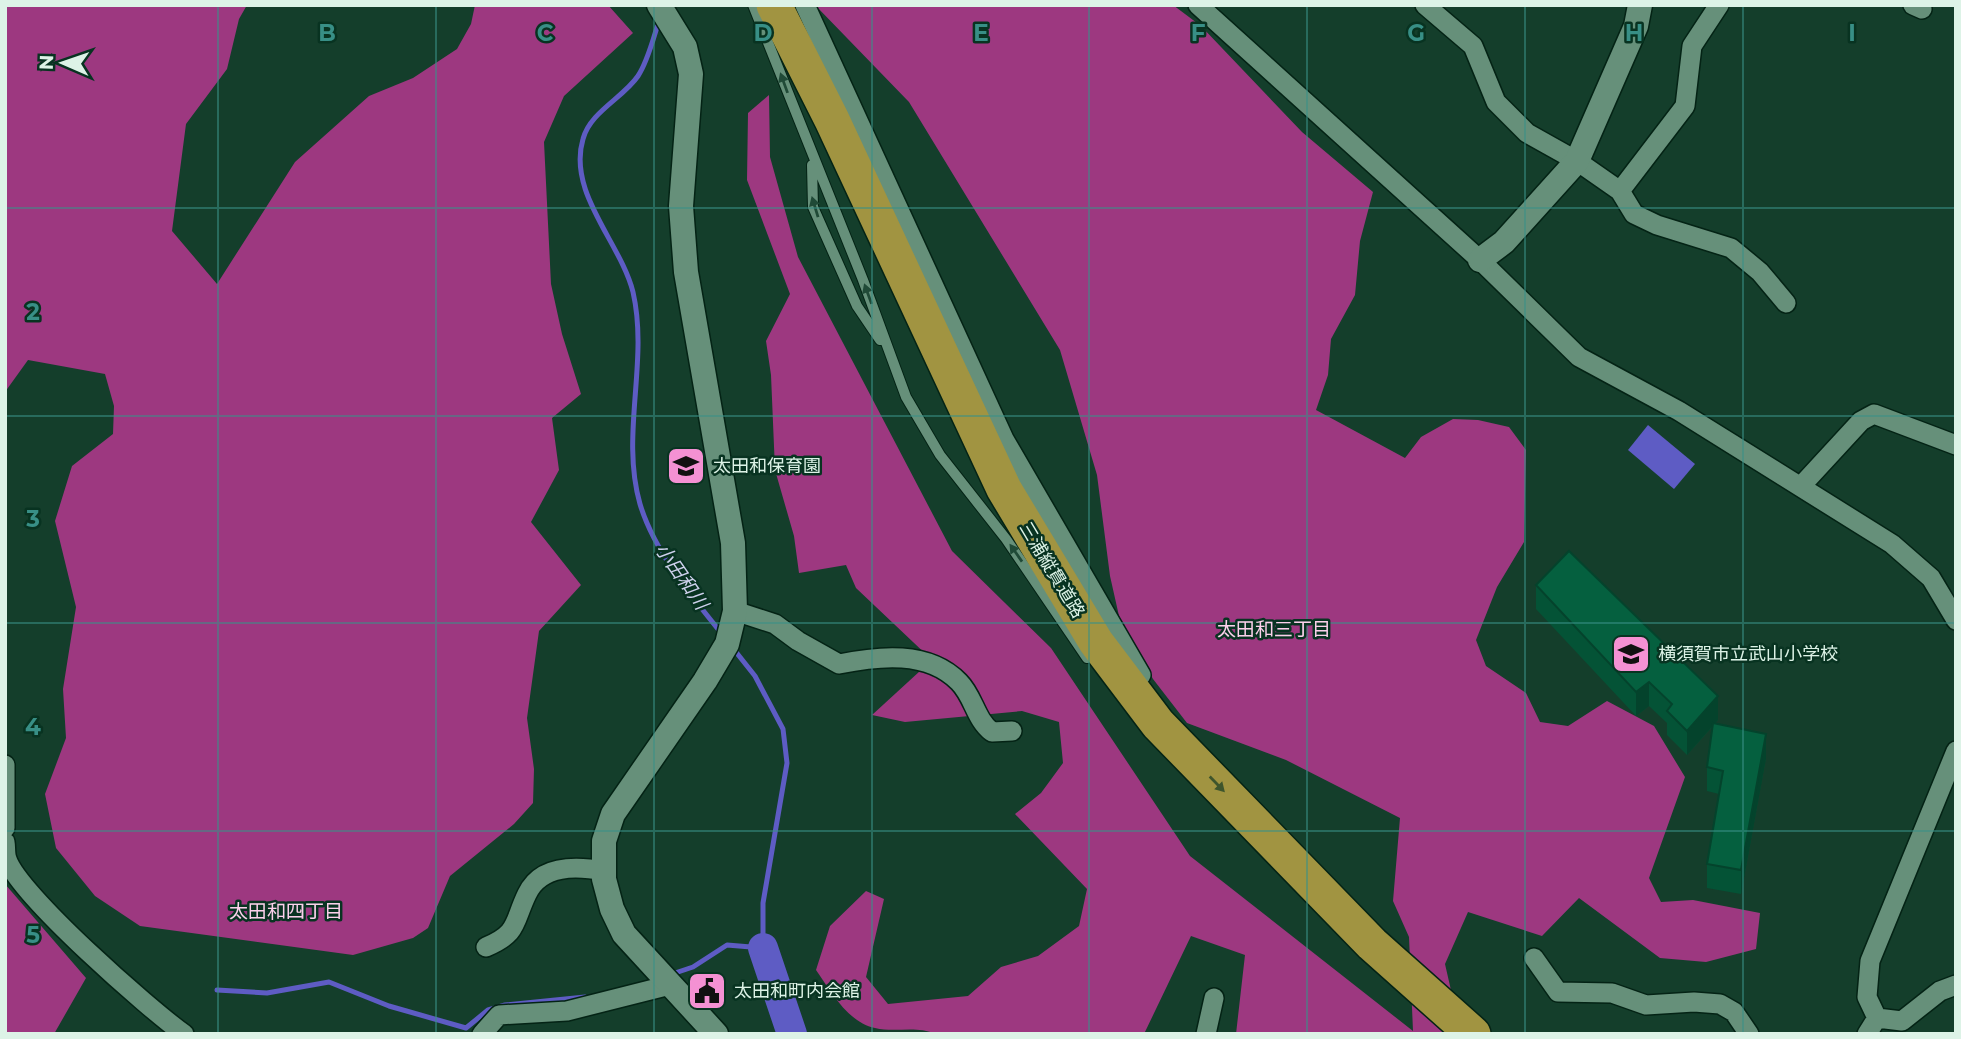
<svg xmlns="http://www.w3.org/2000/svg" width="1961" height="1039" font-family="Montserrat,'Noto Sans JP',sans-serif">
  <style>
    .forest { fill: #9d3880 }
    .water { fill: #5e5cc4 }
    .lines { fill: none; stroke-linecap: round; stroke-linejoin: round }
    .stream { stroke: #5e5cc4; stroke-width: 5 }
    .river { stroke: #5e5cc4; stroke-width: 30 }
    .service-casing { stroke: #042315; stroke-width: 12 }
    .minor-casing { stroke: #042315; stroke-width: 22 }
    .tertiary-casing { stroke: #042315; stroke-width: 27 }
    .motorway-casing { stroke: #042315; stroke-width: 38 }
    .service { stroke: #66907a; stroke-width: 10 }
    .minor { stroke: #66907a; stroke-width: 19 }
    .tertiary { stroke: #66907a; stroke-width: 24 }
    .motorway { stroke: #a19441; stroke-width: 35 }
    .wall { fill: #045336 }
    .shaded-wall { fill: #04432c }
    .building { fill: #05603f; stroke: #04432c; stroke-width: 2 }
    .oneway { fill: #204a37 }
    .oneway2 { fill: #3e552c }
    .grid { fill: none; stroke: #388f86; stroke-width: 2; stroke-opacity: 0.55 }
    .labels { text-anchor: middle; stroke-width: 5; stroke-linejoin: round; paint-order: stroke }
    .poi-label { font-size: 18px; fill: #ddf3e7; stroke: #083321; text-anchor: start }
    .street-label { font-size: 18px; fill: #ddf3e7; stroke: #083321 }
    .water-label { font-size: 19px; font-style: italic; fill: #ced1ec; stroke: #083321 }
    .neighbourhood-label { font-size: 19px; fill: #fcd0eb; stroke: #083321 }
    .grid-label { font-size: 23px; text-anchor: middle; font-weight: bold; fill: #388f86; stroke: #083321; stroke-width: 5; stroke-linejoin: round; paint-order: stroke }
  </style>
  <rect width="100%" height="100%" fill="#143e2b"/>
  <path class="forest" d="M5 5H247L239 19 227 69 186 124 172 231 217 284 295 162 369 96 413 78 457 49 471 24 475 5H608L633 33 564 96 544 142 551 284 562 334 581 394 552 418 559 470 531 522 581 585 539 631 527 718 534 769 533 803 514 824 450 876 428 928 413 938 353 955 140 926 95 896 56 848 45 794 66 738 63 689 76 607 55 521 72 466 113 434 114 406 105 374 28 360 5 392Z
    M815 5H1173L1201 26 1302 132 1373 192 1360 241 1355 295 1331 339 1328 375 1316 410 1405 458 1421 437 1453 419 1478 420 1509 427 1526 450 1524 542 1497 587 1476 640 1486 666 1526 693 1540 722 1568 726 1607 701 1654 726 1685 777 1649 878 1661 902 1693 900 1760 913 1756 949 1706 962 1660 958 1579 898 1542 936 1468 912 1445 964 1461 1034H1236L1245 955 1191 936 1144 1034H936C915 1025 896 1033 875 1028 847 1022 831 991 816 970L830 926 866 891 884 899 866 977 888 1004 968 996 1001 967 1038 956 1079 926 1087 889 1015 814 1041 793 1063 763 1059 722 1022 711 905 722 872 715 932 660 856 588 846 565 799 573 794 536 775 470 771 375 766 341 790 294 747 180 748 113 769 95 770 157 798 257 952 551 1051 648 1190 856 1413 1031 1409 937 1393 901 1400 818 1286 760 1187 723 1153 679 1119 616 1110 576 1097 475 1060 350 909 102Z
    M5 884 86 978 54 1034H5Z"/>
  <path class="water" d="M1648 425 1695 464 1674 489 1628 450Z"/>
  <g class="lines">
    <path class="stream" d="M659 21C653 39 648 61 638 76 623 98 590 112 583 139 567 193 621 243 633 292 649 362 620 434 640 504 654 551 692 597 722 634
      M672 974 693 967 727 945 763 948V903L787 763 783 729 755 676 732 647
      M217 990 267 993 329 982 389 1006 466 1028 488 1010 505 1005 585 997"/>
    <path class="river" d="M763 948 792 1034"/>
    <defs>
      <path id="service" d="M753 5 863 280 906 397 940 455 1006 539 1087 658
        M812 165 813 207 857 306 880 340"/>
      <path id="minor" d="M805 5 1004 439 1141 675
        M1198 5 1480 260 1579 357 1679 411 1892 544 1931 578 1956 620
        M1425 5 1473 46 1496 102 1527 133 1577 161 1620 191 1634 214 1657 225 1731 248 1760 272 1786 303
        M1913 5 1922 9
        M1620 191 1685 106 1692 46 1719 5
        M1802 485 1861 421 1874 414 1956 445
        M735 611 775 624 798 641 839 664C878 656 928 650 959 682 974 697 975 719 992 732L1012 731
        M5 765V828
        M5 842C6 847 5 854 7 859 18 894 150 1010 184 1034
        M486 947C519 933 513 923 527 894 541 864 577 866 604 871
        M1534 958 1558 992 1612 993 1646 1005 1694 1002 1720 1004 1734 1012 1749 1034
        M1877 1018 1867 997 1870 961 1956 751
        M482 1034 499 1015 567 1011 670 985
        M1206 1034 1214 998
        M1867 1034 1877 1018 1902 1021 1940 991 1956 985"/>
      <path id="tertiary" d="M659 5 685 47 691 74 681 206 686 272 733 543 735 611 727 644 705 681 613 814 604 841V879L612 909 624 934 716 1034
        M1480 260 1504 242 1577 161 1636 26 1640 5"/>
      <path id="motorway" d="M774 5 832 120 1004 489 1096 642 1158 724 1372 944 1473 1034"/>
    </defs>
    <use href="#service" class="service-casing"/>
    <use href="#minor" class="minor-casing"/>
    <use href="#tertiary" class="tertiary-casing"/>
    <use href="#motorway" class="motorway-casing"/>
    <use href="#service" class="service"/>
    <use href="#minor" class="minor"/>
    <use href="#tertiary" class="tertiary"/>
    <use href="#motorway" class="motorway"/>
  </g>
  <path class="wall" d="M1536 585 1718 720 1715 723 1766 758 1741 894 1707 888V864L1719 794 1707 791V767L1713 726 1687 755 1667 735V723L1649 706 1636 716 1536 609Z"/>
  <path class="shaded-wall" d="M1649 682V706L1636 716V692Z
    M1718 696V720L1687 755V731Z
    M1766 734V758L1741 894V870Z"/>
  <path class="building" d="M1569 551 1718 696 1687 731 1667 711 1672 704 1649 682 1636 692 1536 585Z
    M1713 723 1766 734 1741 870 1707 864 1723 771 1707 767Z"/>
  <defs><path id="oneway-solid" d="M-6-.8H1V-3.2L6.5 0L1 3.2V.8H-6Z" transform="scale(1.75)"/></defs>
  <g class="oneway">
    <use href="#oneway-solid" transform="translate(784 83) rotate(-110)"/>
    <use href="#oneway-solid" transform="translate(815 207) rotate(-107)"/>
    <use href="#oneway-solid" transform="translate(868 294) rotate(-110)"/>
    <use href="#oneway-solid" transform="translate(1016 553) rotate(-125)"/>
  </g>
  <use class="oneway2" href="#oneway-solid" transform="translate(1217 784) rotate(46)"/>
  <path class="grid" d="M218 5V1034M436 5V1034M654 5V1034M872 5V1034M1089 5V1034M1307 5V1034M1525 5V1034M1743 5V1034M5 208H1956M5 416H1956M5 623H1956M5 831H1956"/>
  <defs>
    <symbol id="school-square" viewBox="-11 -11 22 22"><rect x="-9" y="-9" width="18" height="18" rx="4" fill="#f491d3" stroke="#083321"/><path d="M0-5L7-2L0 1L-7-2ZM-4 1L0 2.5L4 1V4Q0 6-4 4Z" fill="#111"/></symbol>
    <symbol id="civic-square" viewBox="-11 -11 22 22"><rect x="-9" y="-9" width="18" height="18" rx="4" fill="#f491d3" stroke="#083321"/><path d="M-.6-6.5H3V-4.5H.6V-3L4-1V1h2V6H-6V1h2V-1L-.6-3ZM-1.2 2.5V6h2.4V2.5Z" fill="#111"/></symbol>
  </defs>
  <g fill-rule="evenodd">
    <use href="#school-square" x="664" y="444" width="44" height="44"/>
    <use href="#school-square" x="1609" y="632" width="44" height="44"/>
    <use href="#civic-square" x="685" y="969" width="44" height="44"/>
  </g>
  <g class="labels">
    <g class="poi-label">
      <text x="713" y="472">太田和保育園</text>
      <text x="1658" y="660">横須賀市立武山小学校</text>
      <text x="734" y="997">太田和町内会館</text>
    </g>
    <g class="street-label">
      <text transform="translate(1052 570) rotate(59)" y="6">三浦縦貫道路</text>
    </g>
    <g class="water-label">
      <text transform="translate(682 576) rotate(55)" y="7">小田和川</text>
    </g>
    <g class="neighbourhood-label">
      <text x="1274" y="636">太田和三丁目</text>
      <text x="286" y="918">太田和四丁目</text>
    </g>
  </g>
  <g class="grid-label">
    <text x="327" y="41">B</text>
    <text x="545" y="41">C</text>
    <text x="763" y="41">D</text>
    <text x="981" y="41">E</text>
    <text x="1198" y="41">F</text>
    <text x="1416" y="41">G</text>
    <text x="1634" y="41">H</text>
    <text x="1852" y="41">I</text>
    <text x="33" y="320">2</text>
    <text x="33" y="527">3</text>
    <text x="33" y="735">4</text>
    <text x="33" y="943">5</text>
  </g>
  <rect width="1961" height="1039" fill="none" stroke="#ddf3e7" stroke-width="14"/>
  <g transform="translate(63 63) rotate(272)" stroke="#083321" stroke-width="5" paint-order="stroke">
  <path d="M0-5L12 26L0 18L-12 26Z" fill="#ddf3e7"/>
  <text y="-10" font-size="19" font-weight="bold" text-anchor="middle" fill="#ddf3e7">N</text>
  </g>
</svg>
